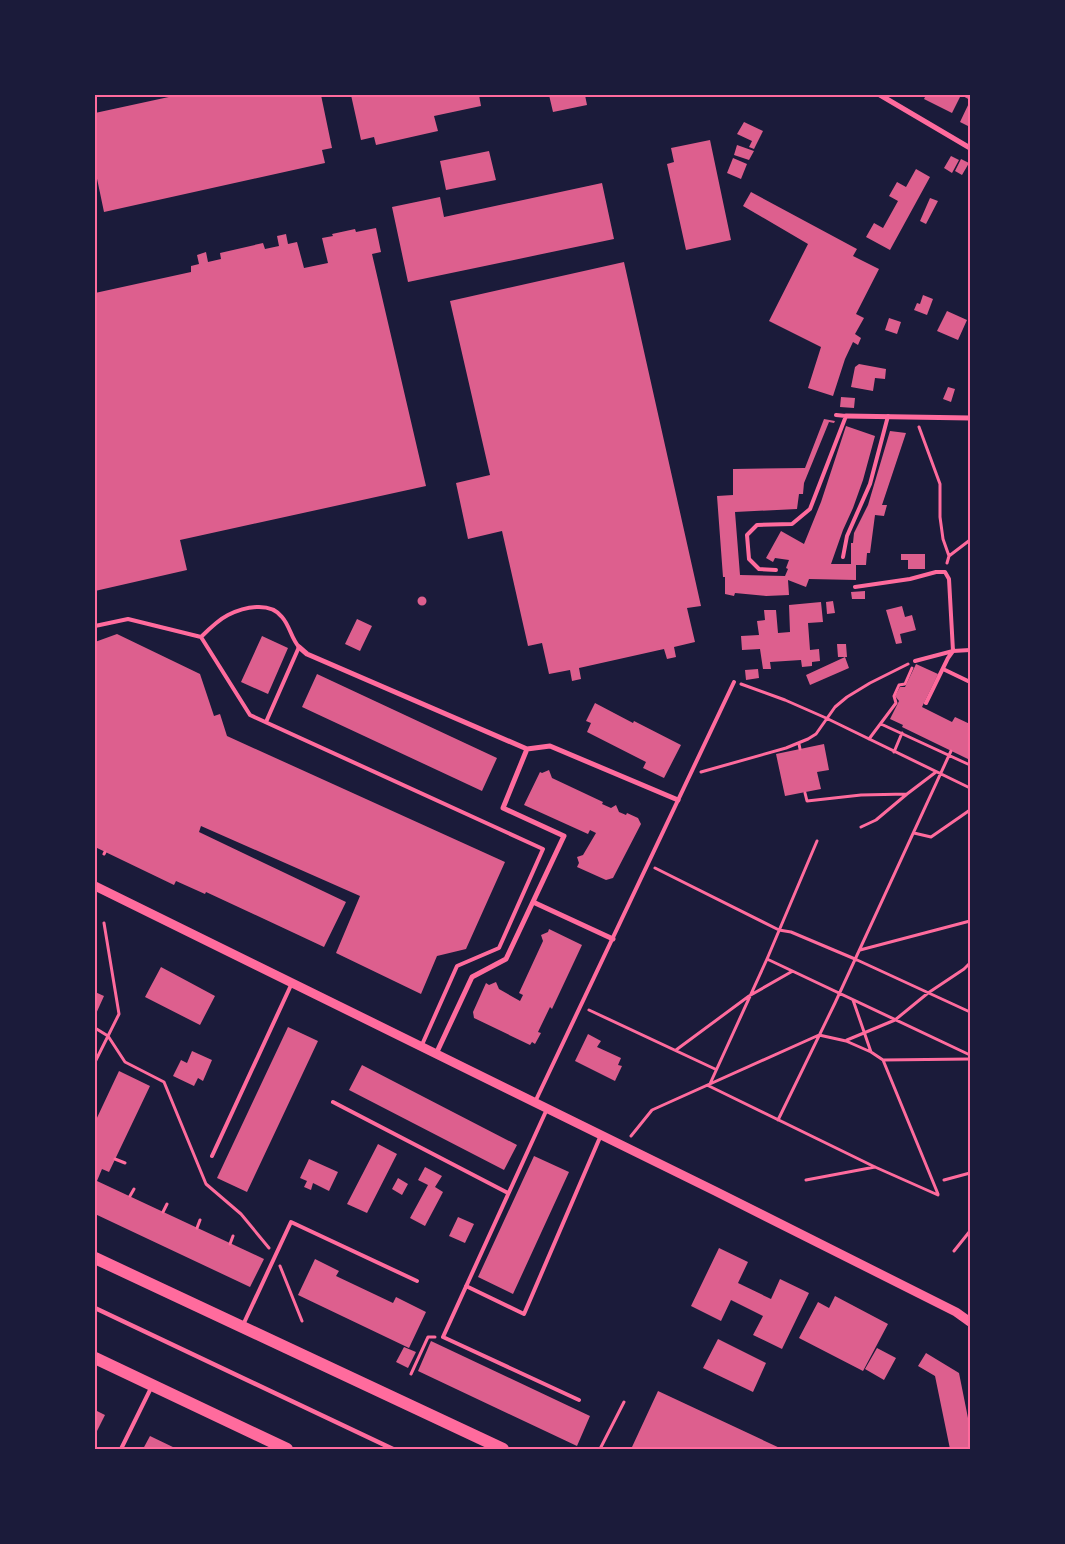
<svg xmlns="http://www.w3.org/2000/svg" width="1065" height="1544" font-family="'Noto Sans',sans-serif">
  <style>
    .building { fill: #dd5f8e }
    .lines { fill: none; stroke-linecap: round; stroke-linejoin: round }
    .path { stroke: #ff6b9d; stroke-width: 3 }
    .service { stroke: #ff6b9d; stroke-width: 4 }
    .pedestrian { stroke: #ff6b9d; stroke-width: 4.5 }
    .minor { stroke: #ff6b9d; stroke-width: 5 }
    .tertiary { stroke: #ff6b9d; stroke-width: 9 }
    .primary { stroke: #ff6b9d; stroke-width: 12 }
    .neatline { fill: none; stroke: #ff6b9d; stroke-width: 2 }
  </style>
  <rect width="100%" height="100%" fill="#1b1b3a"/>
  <path class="building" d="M178 95H321L332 148 322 150 325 163 104 212 95 169V113Z
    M351 95H479L481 106 434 116 438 131 376 145 374 137 361 140Z
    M549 95H585L587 105 553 112Z
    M926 95H970V100L961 95 952 113 924 99Z
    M970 101V127L960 122Z
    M744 122 763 131 754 149 749 147 752 141 737 134Z
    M710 140 731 240 686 250 667 164 674 162 671 148Z
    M737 145 754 151 749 160 734 155Z
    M489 151 496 180 446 190 440 161Z
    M951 156 959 160 952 173 944 168Z
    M733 158 747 164 741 179 727 173Z
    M961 159 969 163 962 175 955 171Z
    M916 169 930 177 890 250 866 237 874 223 883 228 898 201 889 196 897 182 906 187Z
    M602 183 614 239 408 282 392 207 440 197 444 217Z
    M751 192 857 249 853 256 879 269 856 314 864 318 855 334 861 338 858 345 853 342 845 359 833 396 808 388 821 347 769 321 808 244 743 206Z
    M930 198 938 201 926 224 920 221Z
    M376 228 381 252 372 254 426 486 180 540 187 570 95 591V293L191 272V266L199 264 197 255 206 252 208 262 221 259 220 253 263 243 265 249 279 246 277 236 286 234 288 244 297 242 304 268 328 263 322 238 333 236 332 234 355 229 356 232Z
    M624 262 701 606 687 608 695 642 674 647 676 657 667 659 664 649 579 668 581 679 572 681 570 670 549 674 542 643 528 646 502 531 468 539 456 483 490 475 450 301Z
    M923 295 933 299 927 315 914 310 917 303 920 304Z
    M947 311 967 320 958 340 937 331Z
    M889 318 901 322 897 334 885 330Z
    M859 364 886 369 885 379 875 378 873 391 851 387 855 367Z
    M948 387 955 389 951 402 943 399Z
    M841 397 855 398 854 408 840 407Z
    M824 419 835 421 834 423 829 422 804 483 803 494H799L797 509 735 512 740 575 785 576 788 569 786 568 789 560 775 558 773 562 766 558 781 531 804 544 821 502 846 426 875 436 863 480 853 508 843 530 831 564H851V543H853L854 533 868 505 890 431 906 433 882 505H887L884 516 875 515 870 553H867L866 565H856V580L809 579 806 587 788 580 789 595 766 596 735 593 734 596 725 594V577H723L717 496 733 495V469L805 468Z
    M901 554H925V569H908V560H901Z
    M865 591V599H852L851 592Z
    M417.5 601a4.5 4.5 0 1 1 9 0a4.5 4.5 0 1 1-9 0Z
    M833 601 835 613 827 614 826 602Z
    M821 602 823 622 808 623 810 650 819 649 820 661 812 662V666L802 667 801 660 770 662 771 669H763L760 649 742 650 741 636 759 635 757 621 765 620 764 610H776L778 633 790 632 789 605Z
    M902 606 905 617 912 615 916 630 900 634 902 643 896 644 886 610Z
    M357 619 372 626 360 651 345 644Z
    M117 634 200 674 214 716 220 714 227 736 505 862 466 949 437 956 421 994 336 953 360 896 201 826 199 832 346 902 324 947 206 892 205 894 176 881 174 885 95 847V642Z
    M262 636 288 648 268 694 241 682Z
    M837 644H846L847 657H838Z
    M845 657 849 668 810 685 806 675Z
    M916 664 938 674 922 707 952 722 955 717 970 724V760L902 727 903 725 890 719 899 701 895 696 900 687H905Z
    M758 669 759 678 746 680 745 670Z
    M317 674 497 758 482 791 302 707Z
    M595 703 633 723 634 721 681 745 664 778 643 768 646 762 587 732 591 723 586 721Z
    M824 744 829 770 817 772 821 789 785 796 776 754Z
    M549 770 552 778 603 802 602 804 611 808 616 805 619 812 626 815 627 813 638 818 641 824 613 878 606 880 577 867 579 863 577 857 583 855 596 833 590 830 588 834 524 805 540 772 542 773Z
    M549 929 582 945 552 1009 550 1007 538 1032 541 1033 535 1044 532 1042 530 1045 474 1018 473 1012 486 983 489 985 496 982 499 989 520 1001 523 995 519 993 543 941 541 935 548 932Z
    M161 967 215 996 200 1025 145 997Z
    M95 992 104 996 95 1016Z
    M288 1027 318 1041 247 1192 217 1178Z
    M588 1034 601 1041 597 1047 621 1058 618 1065 622 1066 615 1081 575 1061Z
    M192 1051 212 1060 203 1081 198 1078 194 1086 173 1076 181 1060 187 1063Z
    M362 1065 517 1145 504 1170 349 1090Z
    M119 1071 150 1086 109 1172 102 1169 97 1181 264 1259 250 1287 95 1214V1122Z
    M378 1144 397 1154 367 1213 347 1204Z
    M534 1156 569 1172 513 1294 478 1277Z
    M309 1159 338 1172 329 1191 313 1183 311 1190 304 1187 307 1181 300 1178Z
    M425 1167 442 1176 435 1187 443 1192 425 1226 410 1218 428 1185 418 1180Z
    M398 1178 408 1184 402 1195 392 1189Z
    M458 1217 474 1224 465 1243 449 1236Z
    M719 1248 748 1262 738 1283 771 1299 780 1279 809 1293 782 1349 753 1335 763 1316 731 1300 721 1321 691 1306Z
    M315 1259 339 1271 336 1276 393 1303 396 1297 426 1312 409 1348 298 1295Z
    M835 1296 888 1324 863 1371 799 1338 818 1302 829 1308Z
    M718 1339 766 1363 753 1392 703 1368Z
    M431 1341 590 1416 577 1446 418 1371Z
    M404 1347 416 1352 408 1368 396 1362Z
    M877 1348 896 1358 884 1380 865 1369Z
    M926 1353 959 1373 970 1428V1449H950L935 1376 918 1366Z
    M658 1391 782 1449H636L632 1447Z
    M95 1410 105 1415 95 1435Z
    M150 1436 177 1449H143Z"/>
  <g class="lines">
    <path class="path" d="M919 427 940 484V517L943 539 949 556 947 563
      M949 556 970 540
      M741 684 785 700 826 718 970 788
      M881 724 970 765
      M869 739 896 703 894 696 899 685 905 684 912 668
      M799 744 800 749
      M894 752 902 733
      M701 772 786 748 808 739 816 734 835 707 847 697 870 683 908 664
      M805 793 807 801 861 795 907 794
      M861 827 876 820 907 794 936 772
      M914 833 931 837 970 810
      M817 841 767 959 709 1086 875 1167 938 1195
      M104 854 105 852
      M655 868 779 930 791 932 855 959 970 1012
      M860 950 970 921
      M767 959 970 1055
      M853 1000 871 1052 883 1060 938 1194
      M589 1010 715 1069
      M95 1028 108 1036 125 1062 164 1082 206 1184 241 1214 269 1248
      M847 1040 895 1020 928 993 964 969 970 963
      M676 1050 749 996 791 972
      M883 1060 970 1059
      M95 1062 119 1014 104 923
      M778 1120 835 1003 951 751
      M631 1136 652 1110 819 1035 846 1041 871 1052
      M115 1159 125 1163
      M806 1180 875 1167
      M944 1180 970 1173
      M130 1196 134 1189
      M163 1212 167 1204
      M197 1228 200 1220
      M230 1244 233 1236
      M954 1251 970 1231
      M280 1266 302 1321
      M411 1374 428 1337H435
      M600 1449 624 1402"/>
    <path class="service" d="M843 557 847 536 870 484 888 416
      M776 570 759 569 749 559 747 535 757 525 792 524 810 509 846 416 836 415
      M855 587 910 579 936 572H945L949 579 953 651 948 658 926 703
      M95 626 128 619 201 637 250 715 543 849 499 948 457 966 421 1047
      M201 637C209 629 218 620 228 615 244 607 270 601 282 617 290 626 291 638 299 647L266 722
      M915 661 953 651 970 650
      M943 669 970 682
      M333 1102 508 1193
      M535 1102 734 682
      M547 1109 443 1337 579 1400
      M212 1156 292 983
      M466 1286 524 1314 601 1135
      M243 1325 291 1222 417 1281
      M121 1449 151 1388"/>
    <path class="pedestrian" d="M95 1308 393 1449"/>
    <path class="minor" d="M880 95 970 148
      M846 416 970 418
      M299 647 307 654 527 749 550 746 678 800
      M533 902 613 939
      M436 1054 472 977 506 959 564 836 503 808 527 749"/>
    <path class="tertiary" d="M95 886 715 1191 956 1312 970 1322"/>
    <path class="primary" d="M95 1258 503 1449
      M95 1358 287 1449"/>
  </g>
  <rect width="1065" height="1544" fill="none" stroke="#1b1b3a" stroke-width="192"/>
  <rect x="96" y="96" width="873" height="1352" class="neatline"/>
</svg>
